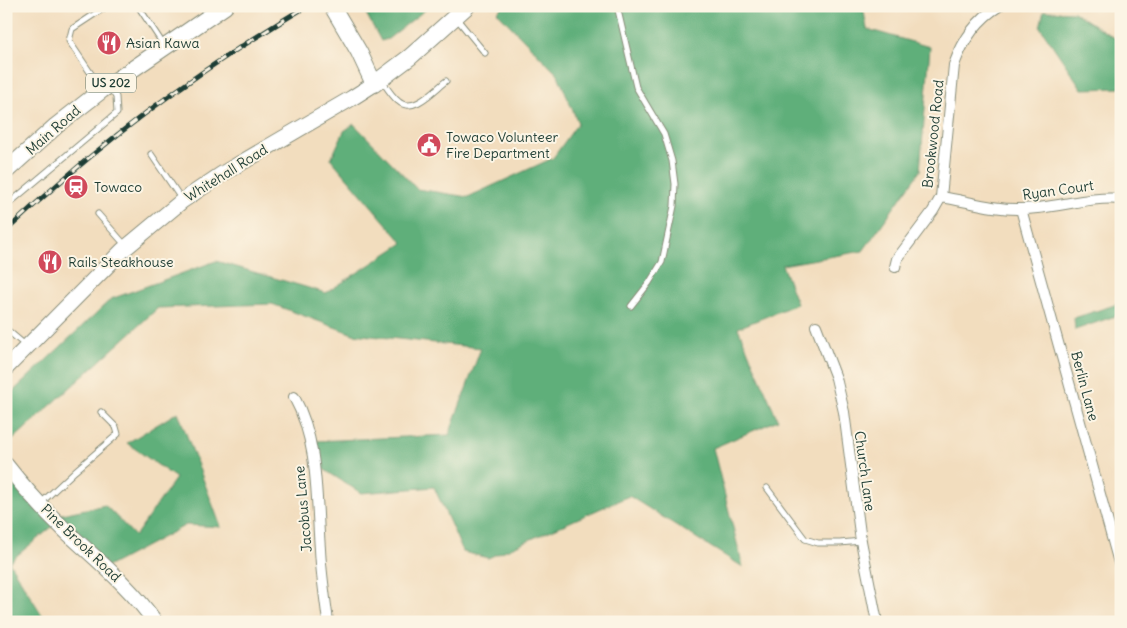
<svg xmlns="http://www.w3.org/2000/svg" width="1127" height="628" font-family="Delius,sans-serif">
  <style>
    .forest { fill: #5faf7a; stroke: #3f7657 }
    .lines { fill: none; stroke-linecap: round; stroke-linejoin: round }
    .lane-casing { stroke: #888d79; stroke-width: 7 }
    .street-casing { stroke: #888d79; stroke-width: 12 }
    .secondary-casing { stroke: #888d79; stroke-width: 17 }
    .primary-casing { stroke: #888d79; stroke-width: 18 }
    .lane { stroke: #fff; stroke-width: 5 }
    .street { stroke: #fff; stroke-width: 10 }
    .secondary { stroke: #fff; stroke-width: 15 }
    .primary { stroke: #fff; stroke-width: 16 }
    .rail-casing { stroke: #1f3d34; stroke-width: 5 }
    .rail { stroke: #fcf5e5; stroke-width: 3; stroke-dasharray: 9; stroke-linecap: butt }
    .labels { text-anchor: middle; stroke-width: 4; stroke-linejoin: round; paint-order: stroke }
    .shield { fill: #fcf5e5; stroke: #617469; stroke-width: 1 }
    .shield-label { font-size: 12px; font-weight: bold; fill: #1f3d34 }
    .poi-label { font-size: 14px; fill: #1f3d34; stroke: #fcf5e5; text-anchor: start }
    .street-label { font-size: 14px; fill: #1f3d34; stroke: #fcf5e5 }
  </style>
  <rect width="100%" height="100%" fill="#fcf5e5"/>
  <filter id="ink" filterUnits="userSpaceOnUse"><feTurbulence type="fractalNoise" baseFrequency=".02" numOctaves="2"/><feDisplacementMap in="SourceGraphic" scale="10" xChannelSelector="R" yChannelSelector="G"/><feConvolveMatrix kernelMatrix="1 2 1 2 8 2 1 2 1" color-interpolation-filters="sRGB"/></filter>
  <filter id="wash" filterUnits="userSpaceOnUse"><feTurbulence type="fractalNoise" baseFrequency=".0096" numOctaves="4" result="noise"/><feDisplacementMap in="SourceGraphic" scale="20" xChannelSelector="R" yChannelSelector="G"/><feGaussianBlur stdDeviation="1.12" result="paint"/><feColorMatrix in="noise" values="0 0 0 0 0 0 0 0 0 0 0 0 0 0 0 0 0 1.4 0 .05"/><feComposite in="paint" operator="in"/></filter>
  <g filter="url(#wash)">
    <rect width="100%" height="100%" fill="#f2ddbe"/>
    <path class="forest" d="M362 6H430L388 39 381 41Z
      M503 6H863L867 29 930 47 920 171 863 251 782 265 797 304 738 328 778 420 713 448 743 567 629 496 488 558 463 552 434 487 361 493 320 467 314 441 449 435 481 348 353 334 272 304 158 308 6 446V398L111 299 216 261 326 293 403 243 331 159 344 131 354 124 417 189 468 197 553 158 578 123 558 75 497 12Z
      M1044 11 1074 12 1121 42V88L1082 89 1040 27Z
      M1121 303V314L1075 330 1074 318Z
      M178 412 221 527 186 525 107 567 58 522 9 562 44 618 34 622H6V467L52 516 105 505 135 536 176 478 127 443Z"/>
  </g>
  <g filter="url(#ink)">
    <g class="lines">
      <defs>
        <path id="lane" d="M138 6 163 44
          M617 6 636 87 664 134 672 161 675 184 674 206 662 262 649 283 631 306
          M457 19 485 53
          M383 82C387 88 392 96 398 101 413 115 434 90 446 81
          M100 87 69 41 72 29 107 6
          M151 154 182 200
          M6 206 117 113 116 97 110 88
          M98 214 126 246
          M6 329 25 345
          M767 488 805 539 818 543H840L861 541
          M40 504 75 471 118 434 116 427 101 412"/>
        <path id="street" d="M941 197C967 201 994 210 1021 209 1055 209 1087 196 1121 199
          M1021 209 1121 570
          M895 267 897 259 933 211 941 197 954 65C963 40 976 20 999 6
          M816 326 836 378 844 412 861 541 877 622
          M294 397C319 442 316 499 320 549 321 573 325 597 328 622"/>
        <path id="secondary" d="M6 368 123 250 182 201 222 174 352 98 374 84
          M6 465C24 488 45 511 66 531 97 560 131 587 155 622"/>
        <path id="primary" d="M332 6 359 52 374 84 410 57 467 6
          M6 171 56 126 102 90 225 6"/>
      </defs>
      <use href="#lane" class="lane-casing"/>
      <use href="#street" class="street-casing"/>
      <use href="#secondary" class="secondary-casing"/>
      <use href="#primary" class="primary-casing"/>
      <use href="#lane" class="lane"/>
      <use href="#street" class="street"/>
      <use href="#secondary" class="secondary"/>
      <use href="#primary" class="primary"/>
      <defs>
        <path id="rail" d="M6 231C77 164 154 103 236 50 260 35 283 20 307 6"/>
      </defs>
      <use href="#rail" class="rail-casing"/>
      <use href="#rail" class="rail"/>
    </g>
  </g>
  <defs>
    <symbol id="restaurant-disc" viewBox="-11 -11 22 22"><circle r="9.5" fill="#d1495b" stroke="#fcf5e5"/><path d="M-5-6h1v4h1v-4h1v4h1v-4h1v5L-1.5 .5V6h-2V.5L-5-1ZM5-6V6H3V1.5H1.5Q1.5-4 5-6Z" fill="#fff"/></symbol>
    <symbol id="civic-disc" viewBox="-11 -11 22 22"><circle r="9.5" fill="#d1495b" stroke="#fcf5e5"/><path d="M-.6-6.5H3V-4.5H.6V-3L4-1V1h2V6H-6V1h2V-1L-.6-3ZM-1.2 2.5V6h2.4V2.5Z" fill="#fff"/></symbol>
    <symbol id="station-disc" viewBox="-11 -11 22 22"><circle r="9.5" fill="#d1495b" stroke="#fcf5e5"/><path d="M-3-6H3Q5-6 5-4V2Q5 4 3 4L4.5 6H3L1.5 4h-3L-3 6H-4.5L-3 4Q-5 4-5 2V-4Q-5-6-3-6ZM-3.5-4v3h7v-3ZM-3.5 1v1.5H-2V1ZM2 1v1.5H3.5V1Z" fill="#fff"/></symbol>
  </defs>
  <g fill-rule="evenodd">
    <use href="#restaurant-disc" x="95" y="29" width="28" height="28"/>
    <use href="#civic-disc" x="415" y="131" width="28" height="28"/>
    <use href="#station-disc" x="62" y="173" width="28" height="28"/>
    <use href="#restaurant-disc" x="36" y="248" width="28" height="28"/>
  </g>
  <g class="labels">
    <rect class="shield" x="86" y="73.5" width="50" height="19" rx="4"/>
    <g class="shield-label">
      <text x="111" y="87">US 202</text>
    </g>
    <g class="poi-label">
      <text x="126" y="48">Asian Kawa</text>
      <text x="446" y="142">Towaco Volunteer<tspan x="446" dy="16">Fire Department</tspan></text>
      <text x="94" y="192">Towaco</text>
      <text x="68" y="267">Rails Steakhouse</text>
    </g>
    <g class="street-label">
      <text transform="translate(53 130) rotate(-41)" y="5">Main Road</text>
      <text transform="translate(933 134) rotate(-84)" y="5">Brookwood Road</text>
      <text transform="translate(226 173) rotate(-32)" y="5">Whitehall Road</text>
      <text transform="translate(1058 190) rotate(-8)" y="5">Ryan Court</text>
      <text transform="translate(1085 386) rotate(75)" y="5">Berlin Lane</text>
      <text transform="translate(865 471) rotate(82)" y="5">Church Lane</text>
      <text transform="translate(303 509) rotate(-95)" y="5">Jacobus Lane</text>
      <text transform="translate(81 543) rotate(44)" y="5">Pine Brook Road</text>
    </g>
  </g>
  <rect width="1127" height="628" fill="none" stroke="#fcf5e5" stroke-width="25"/>
</svg>
